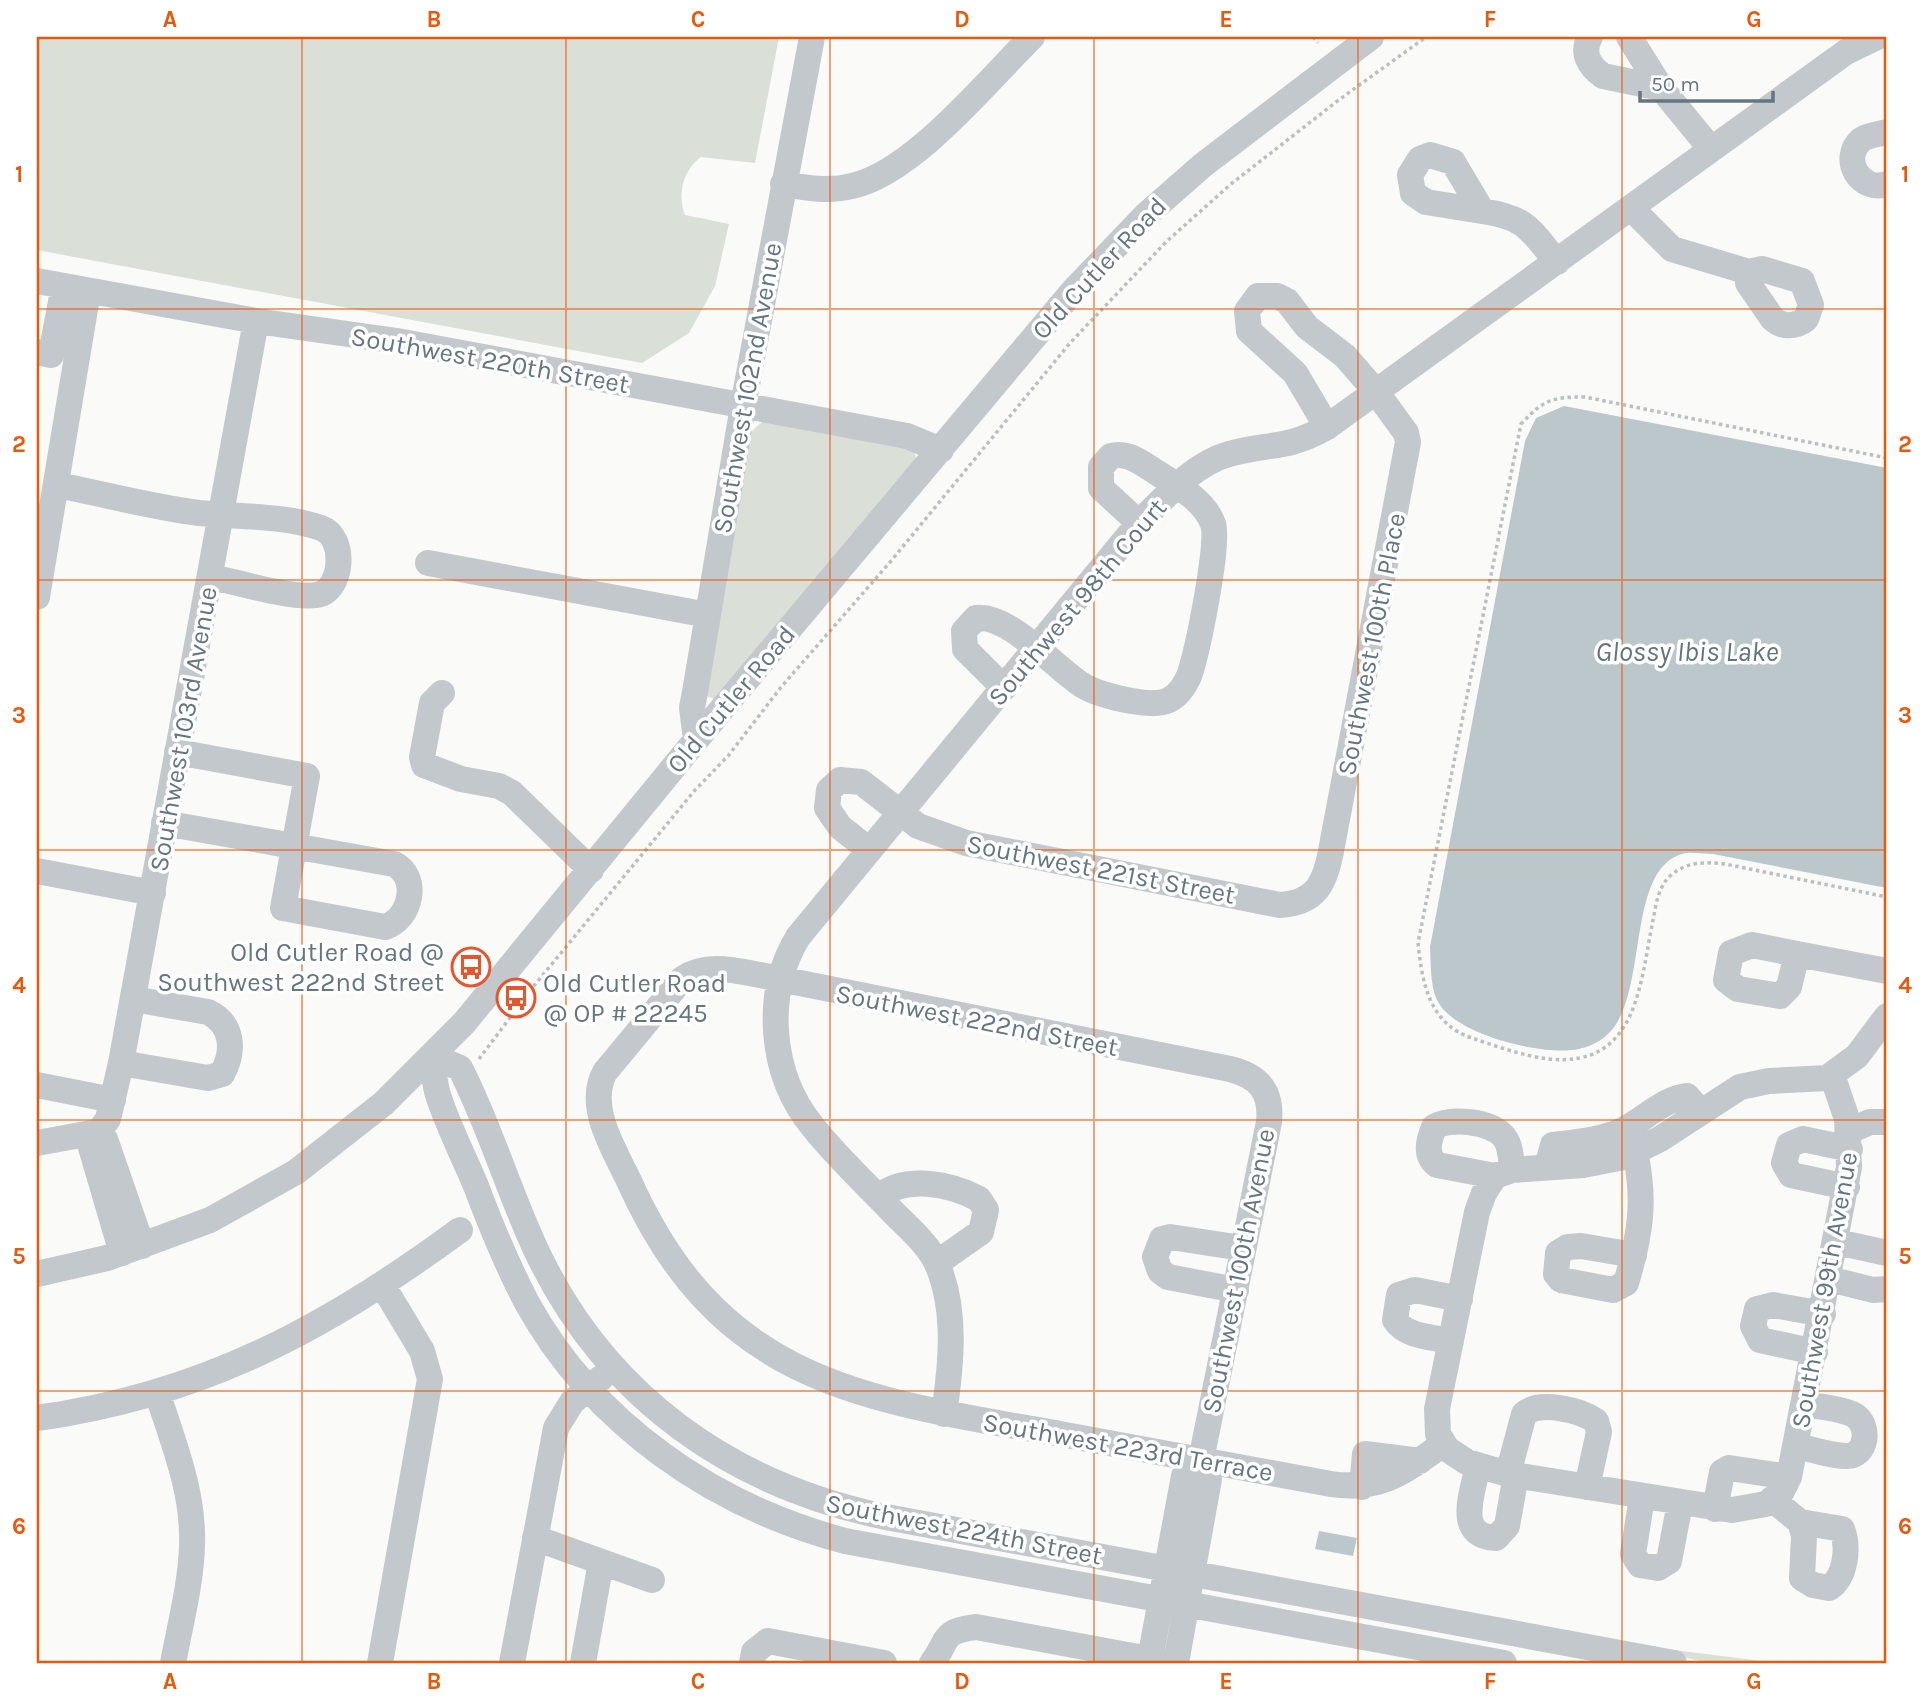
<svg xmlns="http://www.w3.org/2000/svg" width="1924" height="1700" font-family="Karla,sans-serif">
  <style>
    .green { fill: #dadfd7 }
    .water { fill: #bbc7cb }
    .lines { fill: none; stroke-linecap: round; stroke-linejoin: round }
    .path { stroke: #bbbfc2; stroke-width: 3.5; stroke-dasharray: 3.5 3.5; stroke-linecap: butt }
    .minor { stroke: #c3c8cc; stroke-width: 26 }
    .grid { fill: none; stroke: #e8590c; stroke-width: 2; stroke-opacity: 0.55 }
    .labels { text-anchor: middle; stroke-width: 7; stroke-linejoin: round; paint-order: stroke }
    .street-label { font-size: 26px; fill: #657683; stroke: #fff }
    .poi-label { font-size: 26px; fill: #657683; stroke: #fff; text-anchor: end }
    .water-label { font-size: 28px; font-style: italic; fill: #60757c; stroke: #fff }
    .neatline { fill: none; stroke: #e8590c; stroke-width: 2.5 }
    .grid-label { font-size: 23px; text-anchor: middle; font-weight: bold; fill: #e8590c }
  </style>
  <rect width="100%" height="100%" fill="#fafaf8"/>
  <path class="green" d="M37 37H779L755 163 701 157C683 170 677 194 685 215L729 224 715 286 689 333 642 363 37 250Z
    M762 422 901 444 914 452 917 460 716 700 705 695 752 431Z
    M1658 1648 1778 1663H1708L1658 1651Z"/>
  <path class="water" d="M1564 406 1887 468V888L1713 854C1705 854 1694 852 1686 853 1623 865 1651 998 1606 1036 1596 1044 1584 1049 1572 1050 1537 1054 1453 1034 1437 1000 1430 985 1431 963 1430 947L1525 441 1536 418Z
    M1319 1531 1357 1538 1353 1556 1315 1549Z"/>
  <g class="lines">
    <path class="path" d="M1313 37 1318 43
      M1887 458 1585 397C1553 397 1544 399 1521 424L1418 943C1422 982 1429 1024 1472 1038 1495 1046 1524 1056 1549 1059 1638 1068 1640 983 1653 920 1656 905 1658 887 1670 876 1687 861 1705 862 1725 864L1887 897
      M479 1059 533 987 695 790 728 756 782 686 891 561 1070 343 1167 241 1231 184 1340 99 1426 37"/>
    <path class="minor" d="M1590 37C1581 53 1589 66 1603 76L1661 88 1629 37
      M1661 88 1711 149
      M1887 132C1879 134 1867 135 1861 140 1840 160 1861 193 1887 184
      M1430 155 1453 162 1482 211 1426 202 1413 193 1410 175 1420 159Z
      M783 184C806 188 829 192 852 186 913 173 987 81 1032 37
      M1631 208 1672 249 1749 272
      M1482 211C1528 218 1529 229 1557 262
      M1762 269 1802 281 1811 305 1806 319C1796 327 1782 328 1772 318L1748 283 1749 272Z
      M37 281 256 321 397 341 907 436 941 450
      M37 352 51 355 64 286
      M57 485C104 494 152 507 199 513 239 517 283 515 321 528 347 537 343 592 316 595 292 599 237 582 211 577
      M428 563 708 615
      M37 597 88 291
      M1004 688 965 649 964 631 976 618C1009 614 1054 667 1082 685 1097 694 1115 698 1132 701 1145 703 1158 705 1169 700 1179 695 1185 685 1189 676 1197 654 1220 542 1213 524 1205 501 1178 486 1159 474 1144 465 1129 451 1111 456L1101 467V488L1139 523
      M442 693 432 703 422 757 424 765 461 779 499 786 512 793 591 870
      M696 740 692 708 695 692 743 406 812 37
      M164 823 394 864C420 877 411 919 385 927L283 908 307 776 177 752
      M868 849 840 827 827 808 829 790 840 780 861 782 918 826 966 843 1280 905C1316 903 1325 883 1331 851L1408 442 1406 433 1377 393 1345 356 1307 327 1287 301 1277 296H1258L1247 311 1249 331 1295 373 1327 427
      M37 871 153 893
      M1752 945 1797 954 1789 987 1780 996 1738 989 1726 980 1731 953Z
      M1797 954 1887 971
      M432 1056 460 1068 464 1076C492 1133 510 1195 537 1252 606 1397 731 1485 886 1517L1674 1663
      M432 1056C434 1070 434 1085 439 1098 449 1128 464 1157 476 1186 491 1226 507 1265 527 1303 594 1424 713 1506 845 1541L1504 1663
      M121 1063 208 1078 222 1074C235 1051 233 1024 208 1012L133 999
      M37 1085 113 1100
      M1849 1131 1870 1122H1887
      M99 1133 105 1139 142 1246
      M37 1143 97 1132
      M1547 1167 1553 1145C1577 1142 1601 1140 1623 1130 1645 1119 1663 1099 1687 1096L1700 1111
      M1512 1170C1511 1159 1511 1145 1504 1137 1491 1121 1450 1117 1434 1127 1429 1140 1424 1155 1437 1165L1495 1176 1512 1170 1583 1165 1624 1157 1660 1139 1740 1087 1769 1081 1827 1078 1857 1056 1887 1016
      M1495 1176 1484 1193 1477 1212 1437 1409 1438 1434 1447 1449 1467 1462 1508 1474 1732 1510 1766 1504 1781 1493 1789 1477 1849 1167 1847 1119 1832 1075
      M1847 1187 1791 1175 1784 1163 1789 1145 1803 1139 1850 1149
      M878 1197C905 1175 949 1183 979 1199L986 1210 981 1232 937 1263
      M1837 1242 1887 1253
      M122 1253 90 1144 108 1119 121 1063 256 321
      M1634 1255 1581 1246 1568 1247 1558 1253 1556 1274 1561 1280 1613 1290 1626 1283C1640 1236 1646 1201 1635 1152
      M37 1274 107 1258 210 1220 296 1172 384 1103 464 1023 696 740 1073 291 1146 215 1203 165 1371 37
      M1829 1279 1873 1290 1887 1289
      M1236 1290 1168 1277 1160 1271 1155 1257 1162 1239 1170 1237 1242 1248
      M1451 1341C1432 1337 1406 1337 1395 1320L1399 1295 1415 1290 1460 1299
      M1815 1352 1760 1340 1753 1326 1757 1309 1773 1305 1823 1314
      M157 1392C173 1442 194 1492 192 1545 191 1584 180 1625 173 1663
      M944 1414C951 1366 957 1312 938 1266 929 1244 906 1226 890 1209 864 1182 836 1156 813 1127 770 1075 763 995 798 937L1139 523C1164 498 1193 464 1229 454 1268 443 1287 450 1327 427L1846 52 1877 37
      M37 1418C203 1395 327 1328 460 1230
      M1796 1446C1812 1449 1830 1456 1846 1456 1867 1457 1871 1425 1854 1415 1841 1408 1819 1407 1805 1404
      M1478 1465C1473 1493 1454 1536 1496 1538L1507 1526 1516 1475
      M1508 1474 1524 1414C1539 1400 1580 1410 1596 1421L1599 1432 1587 1487
      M1362 1487 1365 1454 1420 1461
      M1642 1497 1633 1554 1640 1565 1658 1568 1669 1561 1680 1503
      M1772 1499 1800 1522 1842 1529C1849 1547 1846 1577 1829 1588L1813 1585 1802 1578 1804 1536 1800 1522
      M1715 1509 1722 1472 1729 1468 1789 1477
      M535 1538 652 1580
      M1150 1659 1184 1476 1201 1460
      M380 1663 430 1379 422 1351 383 1286
      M512 1663 556 1428 572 1402 601 1378
      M583 1663 601 1562
      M752 1663 754 1652 768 1641 884 1663
      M932 1663C949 1642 939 1631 976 1627L1171 1663
      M1176 1663 1209 1479 1201 1460 1269 1122C1272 1092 1259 1076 1230 1069L760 975C733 970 706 963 682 979L605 1072C586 1106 614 1149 629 1181 720 1384 862 1399 1060 1434 1150 1450 1240 1467 1331 1484 1381 1491 1404 1472 1443 1444"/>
  </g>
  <path class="grid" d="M302 37V1663M566 37V1663M830 37V1663M1094 37V1663M1358 37V1663M1622 37V1663M37 309H1887M37 580H1887M37 850H1887M37 1120H1887M37 1391H1887"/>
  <defs>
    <symbol id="bus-ring" viewBox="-11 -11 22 22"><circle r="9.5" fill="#fff" stroke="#e4572e" stroke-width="1.5"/><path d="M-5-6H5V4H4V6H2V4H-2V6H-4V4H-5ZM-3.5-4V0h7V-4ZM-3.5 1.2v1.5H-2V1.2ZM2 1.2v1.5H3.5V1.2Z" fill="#e4572e"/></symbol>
  </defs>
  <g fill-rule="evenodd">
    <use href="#bus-ring" x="449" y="945" width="44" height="44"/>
    <use href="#bus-ring" x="494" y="976" width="44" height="44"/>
  </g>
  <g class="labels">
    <g class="street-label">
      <text transform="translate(1099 268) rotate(-47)" y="9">Old Cutler Road</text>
      <text transform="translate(490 360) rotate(10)" y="9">Southwest 220th Street</text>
      <text transform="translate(747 388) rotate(-80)" y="9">Southwest 102nd Avenue</text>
      <text transform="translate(1077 602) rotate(-50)" y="9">Southwest 98th Court</text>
      <text transform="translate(1371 644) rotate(-79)" y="9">Southwest 100th Place</text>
      <text transform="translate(731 699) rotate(-50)" y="9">Old Cutler Road</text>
      <text transform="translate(183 729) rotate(-80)" y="9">Southwest 103rd Avenue</text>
      <text transform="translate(1101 869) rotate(11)" y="9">Southwest 221st Street</text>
      <text transform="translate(977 1020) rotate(11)" y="9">Southwest 222nd Street</text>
      <text transform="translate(1238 1271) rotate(-79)" y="9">Southwest 100th Avenue</text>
      <text transform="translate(1824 1290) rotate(-80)" y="9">Southwest 99th Avenue</text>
      <text transform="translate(1128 1447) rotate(10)" y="9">Southwest 223rd Terrace</text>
      <text transform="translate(964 1529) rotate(11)" y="9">Southwest 224th Street</text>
    </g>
    <g class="poi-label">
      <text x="444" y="961">Old Cutler Road @<tspan x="444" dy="30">Southwest 222nd Street</tspan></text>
      <text x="543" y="992" text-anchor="start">Old Cutler Road<tspan x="543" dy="30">@ OP # 22245</tspan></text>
    </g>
    <g class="water-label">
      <text x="1687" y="661">Glossy Ibis Lake</text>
    </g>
  </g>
  <rect width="1924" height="1700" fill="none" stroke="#ffffff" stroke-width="77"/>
  <path d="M1640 91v10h133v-10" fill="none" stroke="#657683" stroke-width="3.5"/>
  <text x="1651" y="91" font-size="21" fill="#657683" stroke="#ffffff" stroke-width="5" paint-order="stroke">50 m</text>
  <rect x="38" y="38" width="1847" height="1624" class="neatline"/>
  <g class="grid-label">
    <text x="170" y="27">A</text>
    <text x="434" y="27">B</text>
    <text x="698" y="27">C</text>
    <text x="962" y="27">D</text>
    <text x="1226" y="27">E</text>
    <text x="1490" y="27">F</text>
    <text x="1754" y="27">G</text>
    <text x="19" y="182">1</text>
    <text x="1905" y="182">1</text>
    <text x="19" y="452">2</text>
    <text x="1905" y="452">2</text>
    <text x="19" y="723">3</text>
    <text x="1905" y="723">3</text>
    <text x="19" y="993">4</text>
    <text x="1905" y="993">4</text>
    <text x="19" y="1264">5</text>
    <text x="1905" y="1264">5</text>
    <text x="19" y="1534">6</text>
    <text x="1905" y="1534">6</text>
    <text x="170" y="1689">A</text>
    <text x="434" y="1689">B</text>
    <text x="698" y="1689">C</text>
    <text x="962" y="1689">D</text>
    <text x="1226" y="1689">E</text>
    <text x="1490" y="1689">F</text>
    <text x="1754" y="1689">G</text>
  </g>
</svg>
